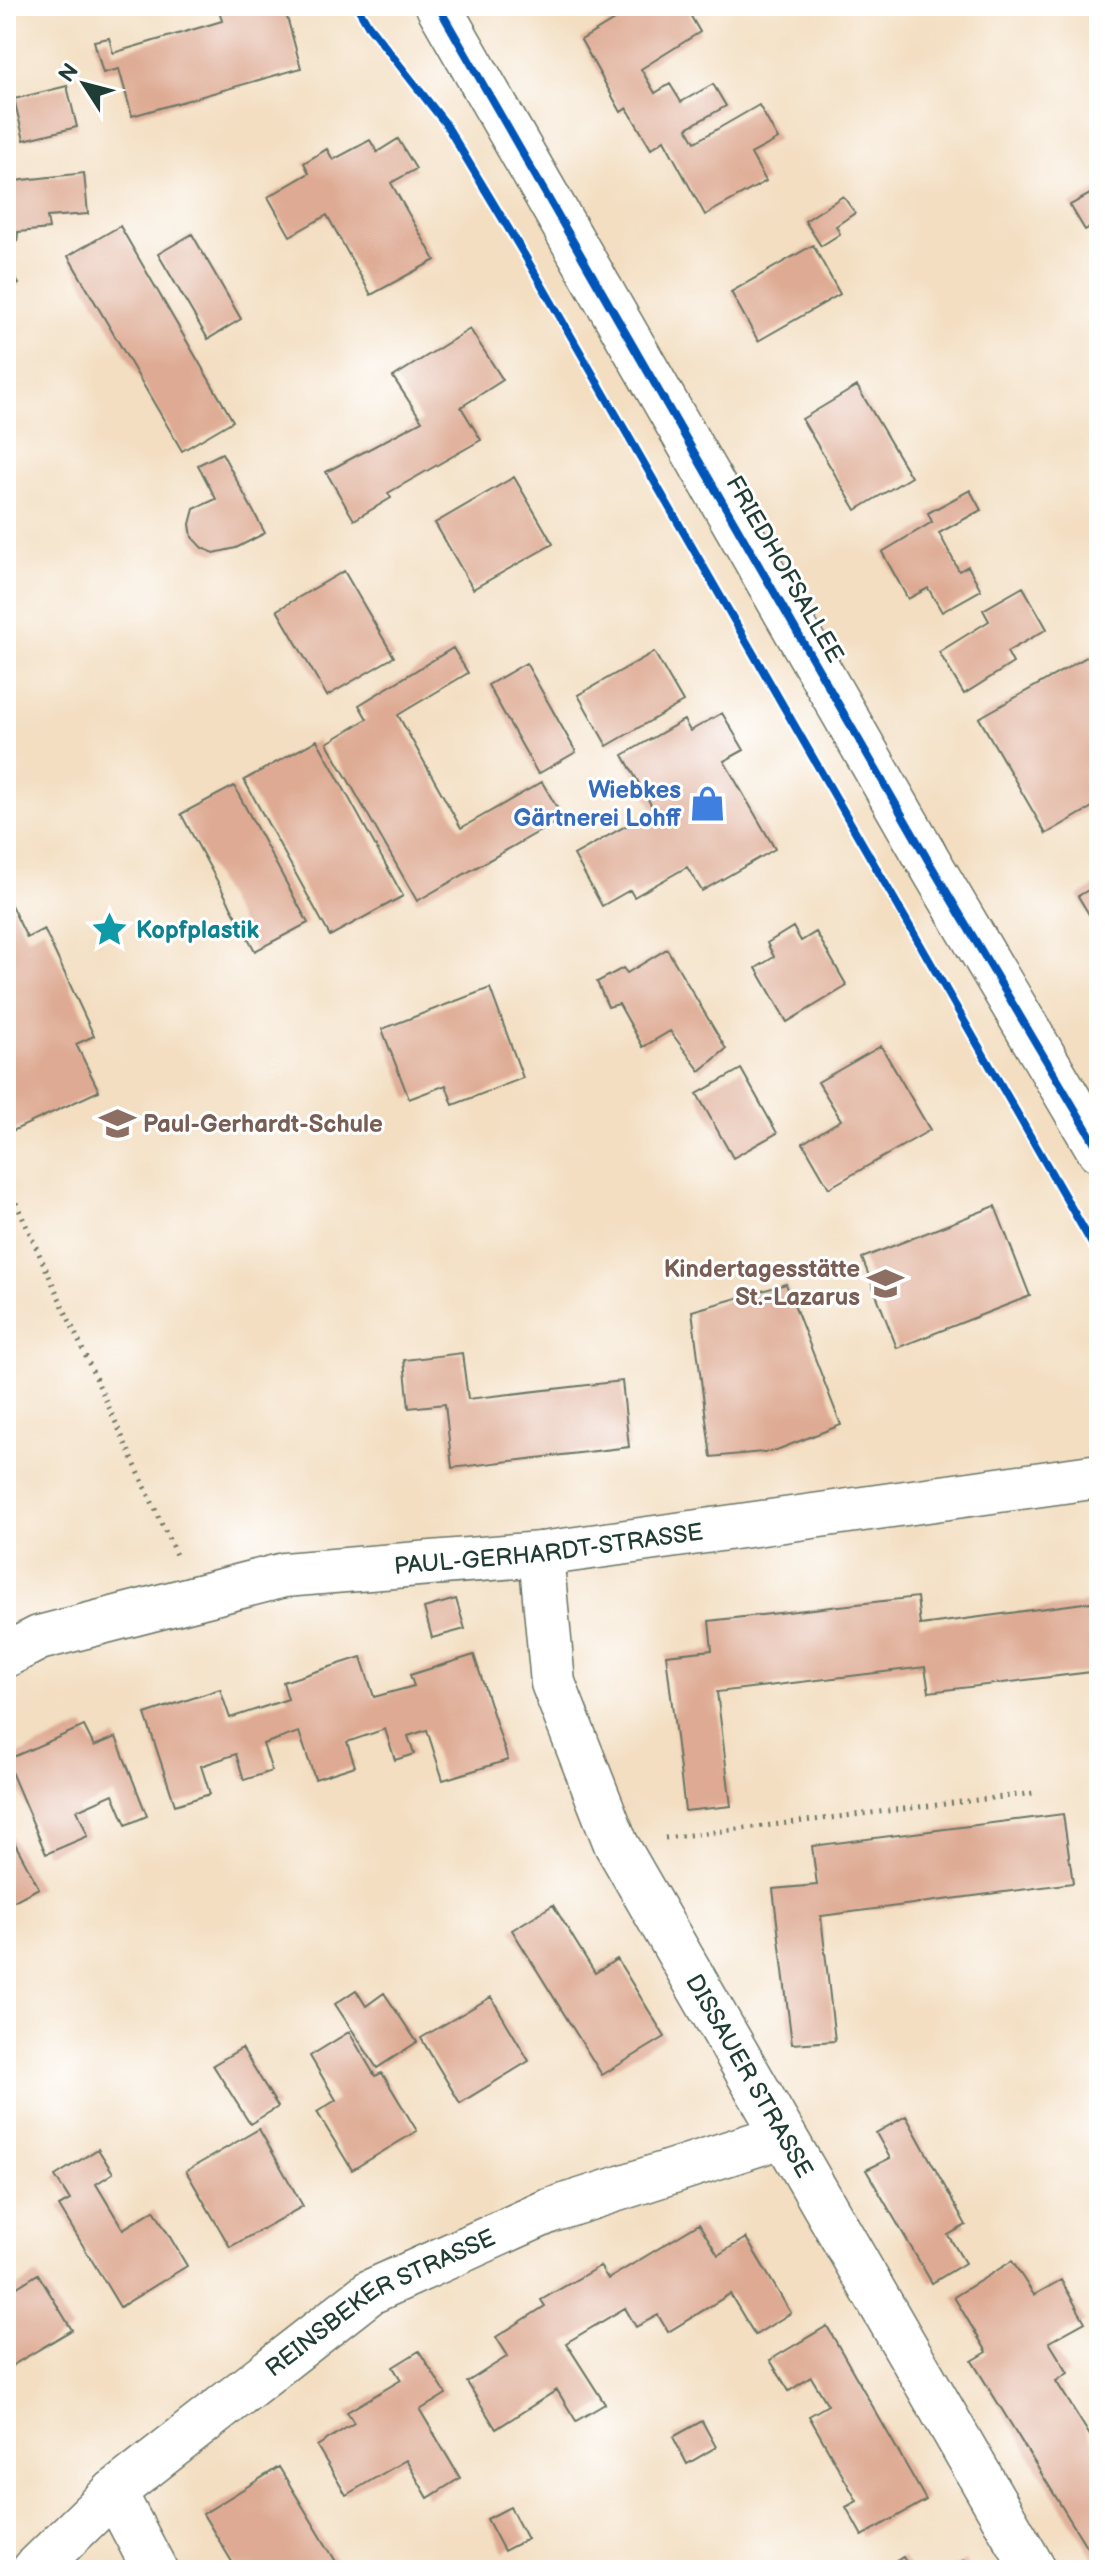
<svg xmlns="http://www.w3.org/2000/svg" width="1105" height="2576" font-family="'Balsamiq Sans',sans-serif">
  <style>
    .building { fill: #deaa93 }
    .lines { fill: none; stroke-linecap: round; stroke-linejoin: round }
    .minor-casing { stroke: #697565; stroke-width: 47 }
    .tertiary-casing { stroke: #697565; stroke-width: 47 }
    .path { stroke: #697565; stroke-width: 5; stroke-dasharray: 2 6; stroke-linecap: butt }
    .minor { stroke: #fff; stroke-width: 44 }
    .tertiary { stroke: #fff; stroke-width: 44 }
    .cycleway-casing { stroke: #fff; stroke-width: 13 }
    .cycleway { stroke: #0057b8; stroke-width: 8 }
    .labels { text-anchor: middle; stroke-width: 6; stroke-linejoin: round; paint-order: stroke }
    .street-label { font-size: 24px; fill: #1f3d34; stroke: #fff }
    .shop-label { font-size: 24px; font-weight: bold; fill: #366cbe; stroke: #fff; text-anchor: end }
    .culture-label { font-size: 24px; font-weight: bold; fill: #0d838f; stroke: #fff; text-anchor: start }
    .education-label { font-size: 24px; font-weight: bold; fill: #785e54; stroke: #fff; text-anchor: start }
  </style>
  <rect width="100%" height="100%" fill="#fff"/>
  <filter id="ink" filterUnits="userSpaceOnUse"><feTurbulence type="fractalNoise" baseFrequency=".0125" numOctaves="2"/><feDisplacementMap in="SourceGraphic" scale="16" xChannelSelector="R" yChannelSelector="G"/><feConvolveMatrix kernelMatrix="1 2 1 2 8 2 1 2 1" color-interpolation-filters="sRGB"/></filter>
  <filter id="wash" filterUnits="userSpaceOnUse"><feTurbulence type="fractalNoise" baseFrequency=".006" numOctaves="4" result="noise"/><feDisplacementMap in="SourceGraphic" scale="32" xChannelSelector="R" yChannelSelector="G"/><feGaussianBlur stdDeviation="1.8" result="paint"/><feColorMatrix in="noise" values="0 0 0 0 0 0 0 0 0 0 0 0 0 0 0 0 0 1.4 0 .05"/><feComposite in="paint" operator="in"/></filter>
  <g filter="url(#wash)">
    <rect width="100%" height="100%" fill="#f3dec1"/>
    <g id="blocks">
      <path class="building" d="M218 6H247L249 14 284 6 301 68 132 116 119 69 103 73 94 41 109 38 113 53 222 21Z
        M637 6H685L700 32 641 69 655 93 670 84 681 102 713 84 726 106 687 128 695 142 759 105 778 139 751 154 766 181 705 215 664 140 651 149 627 108 621 112 581 40Z
        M67 86 77 127 24 140 14 99Z
        M398 139 416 169 391 183 435 260 371 295 327 215 290 236 268 197 309 173 304 163 327 149 333 160 370 140 377 152Z
        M84 173 88 214 47 217 49 229 18 232 17 241 6 242V182Z
        M1099 189V229L1096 224 1085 230 1070 205Z
        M843 196 855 213 836 226 840 234 821 246 805 221Z
        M120 226 233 421 182 451 68 256Z
        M192 234 241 319 208 339 158 254Z
        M813 245 840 294 758 341 731 292Z
        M6 265 19 284 6 291Z
        M470 329 503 380 461 407 481 440 388 493 391 498 354 520 326 472 422 421 393 377Z
        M857 386 911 477 856 510 802 419Z
        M222 453 265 533 236 548 214 553 202 548 192 537 190 524 194 509 216 499 198 465Z
        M514 477 553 544 473 589 435 523Z
        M970 490 981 510 939 533 959 571 968 566 981 590 942 612 928 588 908 599 882 552 932 522 928 513Z
        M344 571 394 657 327 696 277 610Z
        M1023 587 1047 629 1007 652 1013 663 964 694 939 652 989 621 983 610Z
        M453 648 468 673 398 715 461 828 542 782 563 818 417 901 327 743 367 719 359 705Z
        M1099 650V803L1046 834 979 718Z
        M654 652 683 702 607 746 578 695Z
        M526 663 576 752 538 774 488 685Z
        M722 713 744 750 724 761 775 849 702 891 687 867 634 897 630 890 602 906 574 855 654 810 623 755 684 720 690 731Z
        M317 740 403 896 330 936 244 780Z
        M234 786 308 923 255 951 181 814Z
        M1099 884V931L1078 896Z
        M6 895 27 938 44 929 94 1036 76 1044 99 1091 6 1134Z
        M793 927 801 941 816 932 847 986 787 1022 756 968 774 957 767 943Z
        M667 949 726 1049 700 1071 670 1031 643 1047 619 1004 608 1007 597 982 623 968 627 973Z
        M490 988 523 1078 453 1105 446 1085 409 1099 382 1029Z
        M881 1046 930 1130 829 1188 803 1143 841 1120 818 1082Z
        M741 1069 777 1133 733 1158 697 1094Z
        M995 1206 1030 1296 897 1348 862 1258Z
        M786 1284 841 1425 774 1451 711 1457 692 1311Z
        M462 1353 468 1399 622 1381 629 1447 452 1468 445 1404 409 1408 404 1360Z
        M917 1597 920 1625 1099 1601V1671L929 1692 925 1667 717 1692 731 1806 685 1811 666 1655 712 1650 709 1621Z
        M456 1599 465 1629 432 1638 424 1608Z
        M474 1655 508 1760 443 1780 427 1730 408 1736 414 1754 395 1760 385 1729 347 1742 355 1766 315 1779 299 1732 263 1744 272 1771 244 1780 236 1754 201 1766 210 1794 175 1805 145 1714 220 1689 230 1718 288 1699 283 1682 361 1657 374 1697 414 1686 410 1675Z
        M84 1726 94 1746 116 1737 147 1816 126 1825 113 1794 77 1810 88 1836 46 1854 6 1760Z
        M1063 1814 1073 1883 821 1916 835 2041 792 2044 773 1889 817 1885 812 1846Z
        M6 1827 39 1888 6 1905 7 1871Z
        M553 1905 595 1973 617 1959 665 2037 602 2075 512 1930Z
        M356 1990 366 2006 384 1993 417 2042 377 2068 335 2004Z
        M491 1997 529 2061 460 2103 421 2038Z
        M349 2032 375 2076 382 2073 417 2131 352 2170 317 2112 336 2100 310 2056Z
        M242 2048 278 2107 250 2124 213 2065Z
        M906 2116 966 2225 948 2235 965 2263 932 2283 866 2170 890 2158 876 2133Z
        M259 2129 303 2206 230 2247 186 2171Z
        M98 2149 113 2173 96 2184 123 2229 154 2210 187 2266 120 2307 59 2206 70 2200 55 2176Z
        M699 2224 718 2255 746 2238 791 2313 755 2335 730 2294 668 2332 658 2315 636 2327 625 2308 566 2343 605 2404 576 2421 557 2390 496 2429 467 2382 508 2356 496 2337 545 2306 541 2300 600 2266 608 2279Z
        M1012 2261 1034 2295 1061 2280 1085 2322 1049 2342 1068 2373 1056 2381 1099 2450V2567L972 2361 987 2352 954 2297Z
        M38 2274 72 2330 6 2369V2294Z
        M827 2326 926 2500 862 2536 846 2507 857 2501 809 2416 828 2405 811 2377 789 2391 770 2360Z
        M419 2351 446 2394 420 2410 460 2478 428 2498 406 2460 346 2495 317 2446 354 2423 347 2412 401 2380 393 2367Z
        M702 2421 716 2447 687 2464 673 2437Z
        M279 2467 341 2570H237L203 2514Z
        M510 2507 527 2539 504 2551 487 2519Z
        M903 2557 911 2570H882Z
        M965 2560 970 2570H947Z"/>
    </g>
  </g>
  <g filter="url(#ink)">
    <use href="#blocks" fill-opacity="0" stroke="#697565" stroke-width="2"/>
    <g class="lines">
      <defs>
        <g id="minor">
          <path id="s1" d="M541 1554 553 1683 616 1844 1034 2570"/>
          <path id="s2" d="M6 1655 39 1638 284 1575 541 1554 1099 1476"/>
          <path d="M114 2492 155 2570"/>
          <path id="s3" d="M34 2570 114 2492 370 2292 549 2211 782 2136"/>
        </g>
        <path id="tertiary" d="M438 6 929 862 1099 1150"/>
      </defs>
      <use href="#minor" class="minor-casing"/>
      <use href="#tertiary" class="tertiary-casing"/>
      <path class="path" d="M6 1181 176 1555
        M6 1209 17 1204
        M665 1838 1035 1793"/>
      <use href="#minor" class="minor"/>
      <use href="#tertiary" class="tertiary"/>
      <defs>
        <path id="cycleway" d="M357 6 368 25 445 123 525 256 1099 1256
          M438 6 929 862 1099 1150"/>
      </defs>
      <use href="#cycleway" class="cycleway-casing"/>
      <use href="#cycleway" class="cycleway"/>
    </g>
  </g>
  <defs>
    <symbol id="shop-bare" viewBox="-9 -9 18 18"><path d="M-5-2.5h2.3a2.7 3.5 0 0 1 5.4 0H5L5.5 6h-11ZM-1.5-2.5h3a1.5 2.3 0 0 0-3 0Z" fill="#3f7fe0" stroke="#fff" stroke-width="2.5" paint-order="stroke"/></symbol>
    <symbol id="sight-bare" viewBox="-9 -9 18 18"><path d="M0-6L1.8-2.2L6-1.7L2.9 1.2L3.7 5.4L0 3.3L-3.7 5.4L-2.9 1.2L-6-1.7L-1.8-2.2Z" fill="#0f9aa8" stroke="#fff" stroke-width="2.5" paint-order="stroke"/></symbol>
    <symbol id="school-bare" viewBox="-9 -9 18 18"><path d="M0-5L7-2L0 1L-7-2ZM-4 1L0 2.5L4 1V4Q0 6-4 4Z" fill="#8d6e63" stroke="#fff" stroke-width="2.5" paint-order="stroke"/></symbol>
  </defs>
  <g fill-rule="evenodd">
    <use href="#shop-bare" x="682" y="778" width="51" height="51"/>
    <use href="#sight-bare" x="84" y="904" width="51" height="51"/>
    <use href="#school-bare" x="92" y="1098" width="51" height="51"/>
    <use href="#school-bare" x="860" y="1258" width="51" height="51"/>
  </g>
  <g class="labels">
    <g class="street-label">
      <text transform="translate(785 569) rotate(60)" y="8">FRIEDHOFSALLEE</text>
      <text dy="8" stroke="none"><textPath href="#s2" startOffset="556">PAUL-GERHARDT-STRASSE</textPath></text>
      <text dy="8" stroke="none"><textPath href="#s1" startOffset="570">DISSAUER STRASSE</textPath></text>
      <text dy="8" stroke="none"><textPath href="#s3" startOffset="440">REINSBEKER STRASSE</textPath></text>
    </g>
    <g class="shop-label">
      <text x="681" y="798">Wiebkes<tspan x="681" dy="28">Gärtnerei Lohff</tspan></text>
    </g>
    <g class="culture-label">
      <text x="136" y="938">Kopfplastik</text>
    </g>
    <g class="education-label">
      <text x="143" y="1132">Paul-Gerhardt-Schule</text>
      <text x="860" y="1277" text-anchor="end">Kindertagesstätte<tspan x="860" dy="28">St.-Lazarus</tspan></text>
    </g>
  </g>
  <rect width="1105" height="2576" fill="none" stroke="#fff" stroke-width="32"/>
  <g transform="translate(84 84) rotate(306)" stroke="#ffffff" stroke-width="6" paint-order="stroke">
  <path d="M0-6L14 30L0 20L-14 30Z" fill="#1f3d34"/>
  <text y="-12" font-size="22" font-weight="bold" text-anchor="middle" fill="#1f3d34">N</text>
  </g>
</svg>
